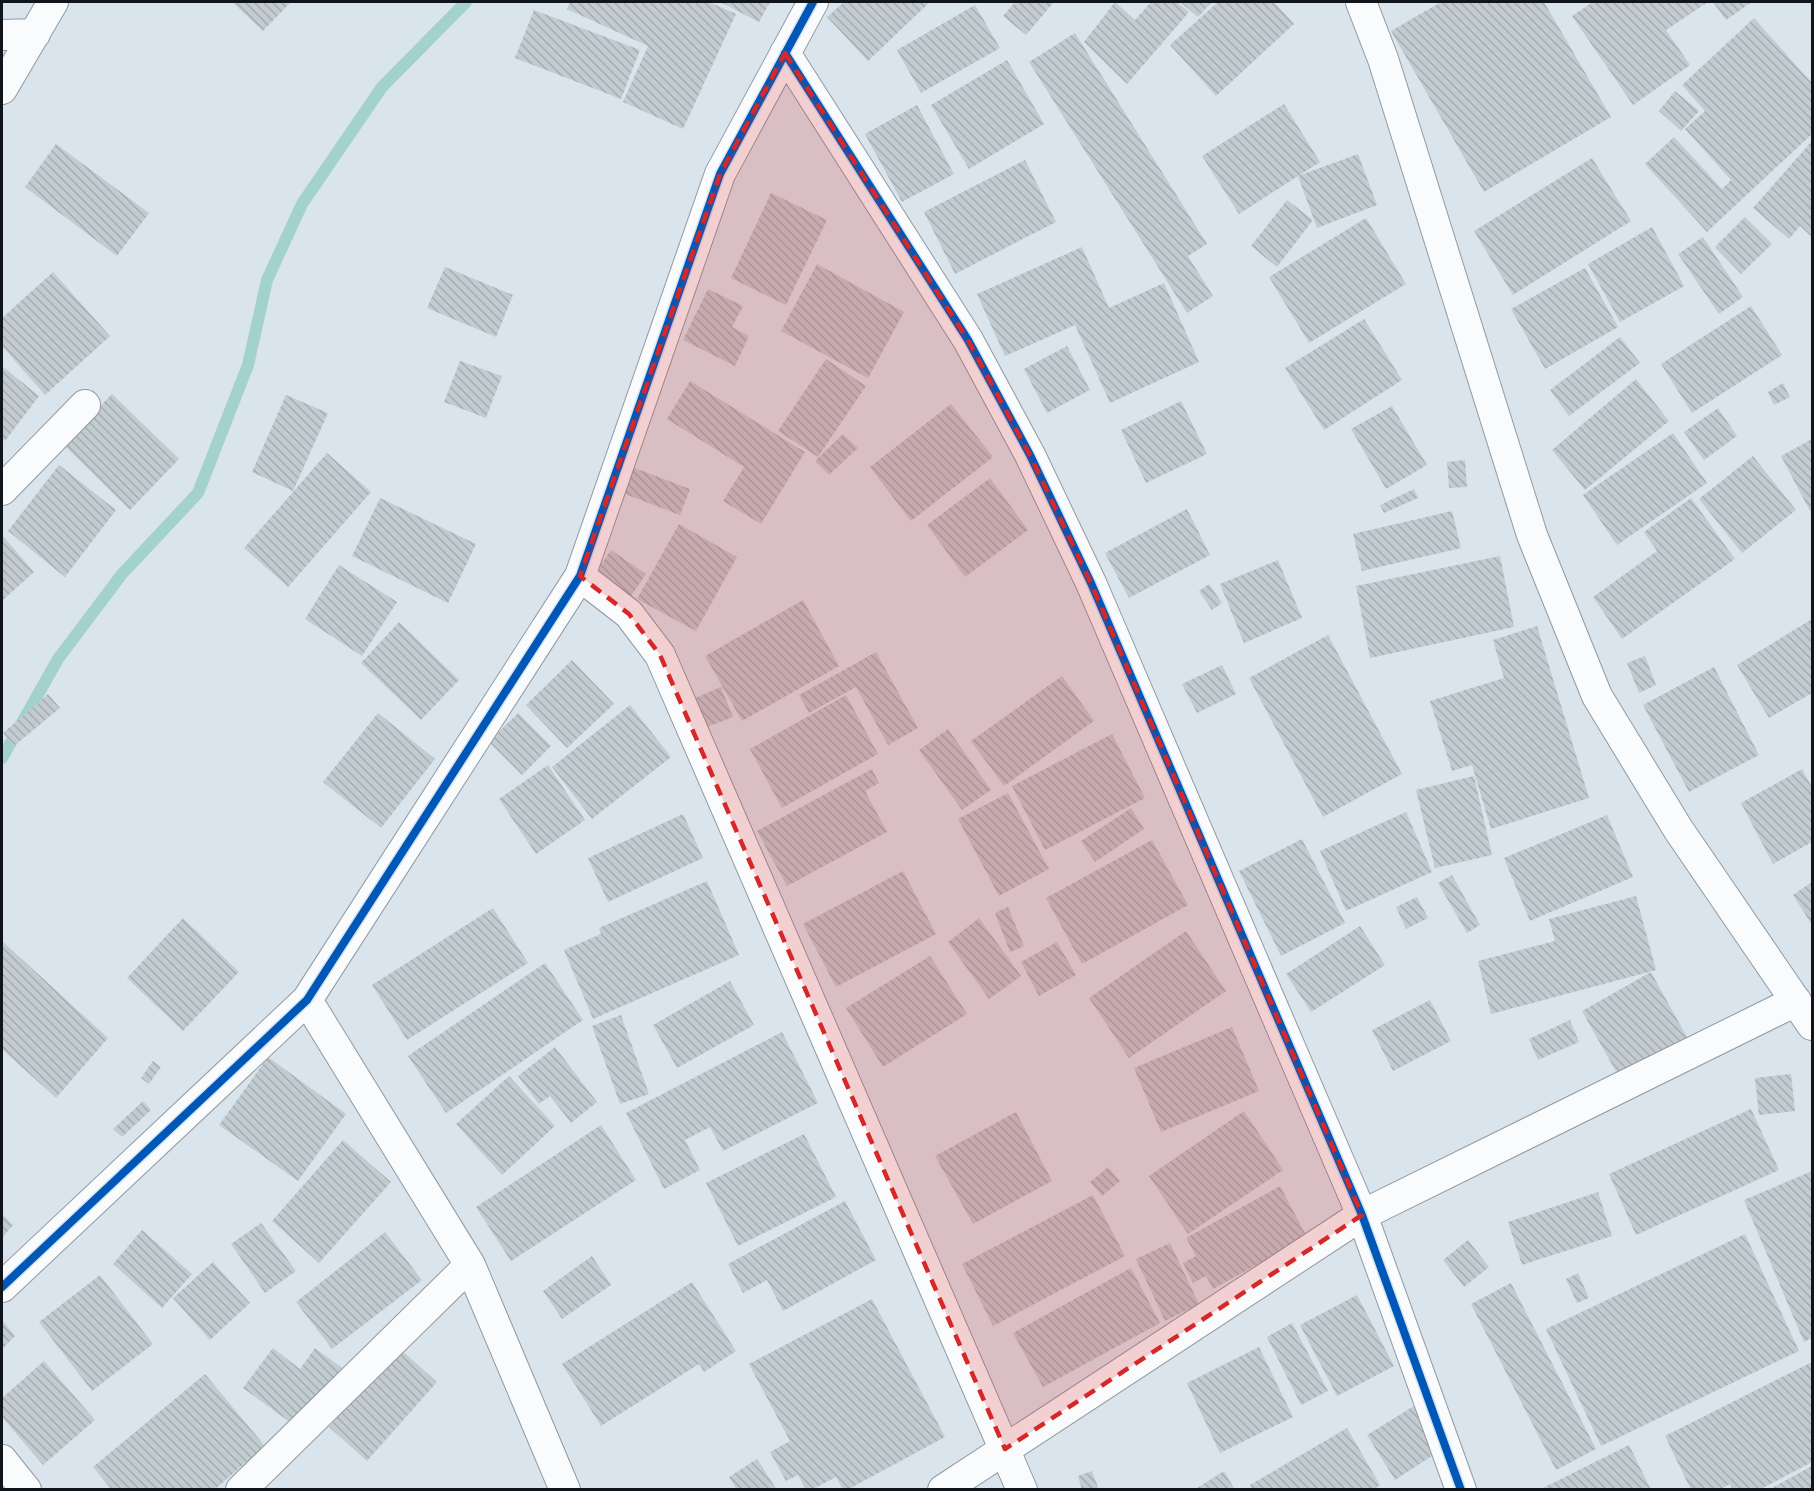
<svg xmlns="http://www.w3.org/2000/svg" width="1814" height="1491" font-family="'Alegreya Sans',sans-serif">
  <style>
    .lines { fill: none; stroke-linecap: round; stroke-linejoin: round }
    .stream { stroke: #a3d2cc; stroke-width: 12 }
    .building { fill: url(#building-back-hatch) }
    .minor-casing { stroke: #929aa0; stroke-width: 32 }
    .minor { stroke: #f9fbfc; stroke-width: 30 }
    .cycleway-casing { stroke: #d3e5f3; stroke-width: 11 }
    .cycleway { stroke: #0057b8; stroke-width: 8 }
    .marked { fill: #d62828; fill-opacity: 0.2; stroke: #d62828; stroke-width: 4.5; stroke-dasharray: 12 8; stroke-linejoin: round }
  </style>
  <defs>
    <pattern id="building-back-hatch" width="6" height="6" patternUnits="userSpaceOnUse" patternTransform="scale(1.5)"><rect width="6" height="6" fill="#c2cbd0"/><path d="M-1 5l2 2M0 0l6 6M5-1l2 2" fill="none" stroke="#a6adb2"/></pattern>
  </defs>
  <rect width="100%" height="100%" fill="#dae4ec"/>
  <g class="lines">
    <path class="stream" d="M2 758 58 659 122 574 198 493 248 365 267 280 302 204 382 87 466 2"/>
  </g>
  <path class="building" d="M232 2H291L263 31Z
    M570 2H709L736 14 683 129 623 102 648 46 567 9Z
    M720 2H770L759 22Z
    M844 2H930L868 61 827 17Z
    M1015 2H1054L1026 35 1003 16Z
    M1115 2 1135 20 1151 2H1177L1189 12 1127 84 1084 42Z
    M1180 2H1212L1198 17Z
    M1218 2H1274L1294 24 1216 96 1170 45Z
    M1441 2H1544L1611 117 1484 192 1391 31Z
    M1593 2H1708L1666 30 1690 65 1633 105 1572 16Z
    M1713 2H1752L1726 20Z
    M975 5 1000 48 921 93 897 50Z
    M534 10 640 50 621 99 515 58Z
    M1754 18 1812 83V134L1707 232 1645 164 1674 137 1722 189 1731 180 1685 129 1705 111 1682 85Z
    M1075 33 1207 244 1188 256 1213 296 1187 313 1029 62Z
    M1007 60 1044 124 969 169 931 105Z
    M1675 91 1699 111 1681 131 1659 111Z
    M1284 104 1320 162 1239 214 1202 156Z
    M917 105 954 174 902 202 865 134Z
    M1812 141V237L1800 226 1789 239 1753 208Z
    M56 144 149 213 117 256 25 187Z
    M1358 154 1377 205 1317 228 1298 176Z
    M1592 158 1631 221 1513 295 1474 231Z
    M1025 160 1056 222 955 274 924 212Z
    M771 193 827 220 786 305 731 278Z
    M1287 200 1313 220 1277 267 1251 246Z
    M1745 217 1772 244 1741 274 1715 247Z
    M1366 218 1406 284 1309 343 1269 277Z
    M1652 227 1684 286 1620 322 1588 264Z
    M1703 237 1743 297 1719 314 1678 254Z
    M1082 247 1109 308 1164 283 1199 362 1110 403 1075 325 1005 356 977 294Z
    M817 264 904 312 868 378 781 331Z
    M445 267 513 295 496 337 427 308Z
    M1585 268 1618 327 1545 369 1511 309Z
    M53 272 110 336 45 395 2 346V318Z
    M708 289 743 306 732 327 749 336 735 366 683 340Z
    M1751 306 1782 355 1692 413 1661 364Z
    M1364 319 1402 380 1324 430 1285 368Z
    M1620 337 1640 363 1569 416 1550 390Z
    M1067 346 1090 390 1047 413 1024 369Z
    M826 359 866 386 818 457 778 431Z
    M460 361 502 376 486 418 444 402Z
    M2 366 39 396 5 441 2 438Z
    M1636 379 1669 421 1585 490 1552 450Z
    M690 381 805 452 761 524 723 501 744 467 667 419Z
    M1783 383 1790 397 1774 405 1768 392Z
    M112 394 179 459 130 510 63 444Z
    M286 395 328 413 293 491 252 472Z
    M1181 401 1207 454 1146 483 1121 430Z
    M951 404 993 457 911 521 870 467Z
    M1392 406 1427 465 1386 489 1351 429Z
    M1718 408 1737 436 1704 460 1684 432Z
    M1673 433 1707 483 1617 545 1583 495Z
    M843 434 858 448 829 475 815 461Z
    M1812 439V510L1810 511 1781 456Z
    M327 453 371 492 288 587 244 548Z
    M1753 456 1796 510 1742 553 1699 499Z
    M1465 460 1467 487 1449 488 1447 462Z
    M59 465 116 510 65 577 8 531Z
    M627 465 690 489 680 515 617 491Z
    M990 478 1028 530 965 577 927 525Z
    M1414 489 1418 498 1384 513 1380 505Z
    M380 498 476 544 448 603 352 556Z
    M1691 498 1735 559 1622 639 1593 597 1657 551 1644 532Z
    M1187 509 1210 555 1129 598 1105 553Z
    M1452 511 1461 548 1362 571 1353 534Z
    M679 524 737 557 696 631 637 599Z
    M2 535 34 572 2 601Z
    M611 550 646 574 629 599 594 575Z
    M1500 556 1514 627 1370 658 1356 586Z
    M1278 560 1302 618 1244 643 1220 584Z
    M339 565 397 602 362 656 305 619Z
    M1209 584 1222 603 1212 610 1199 591Z
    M803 600 839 666 742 721 705 656Z
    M1812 619V693L1769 718 1737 665Z
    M399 622 459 680 421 720 361 663Z
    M1537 626 1589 798 1491 829 1472 765 1452 771 1430 701 1504 678 1493 640Z
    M1328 635 1402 774 1323 817 1249 678Z
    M876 652 918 728 888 745 856 687 809 713 799 695Z
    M1645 656 1656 685 1639 693 1627 663Z
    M572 660 614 704 567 748 526 705Z
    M1222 665 1236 694 1197 713 1182 684Z
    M1714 667 1759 755 1689 792 1643 705Z
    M1062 676 1094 721 1004 786 971 741Z
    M721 687 733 717 707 727 695 698Z
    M48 694 60 708 14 746 3 733Z
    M846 695 878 754 782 808 750 749Z
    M630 705 671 757 592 819 552 767Z
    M378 713 435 759 381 828 323 782Z
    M518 713 551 746 522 775 489 742Z
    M948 729 991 790 962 810 919 750Z
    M1112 734 1145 798 1045 850 1012 786Z
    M548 765 585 820 536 854 499 799Z
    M872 769 879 783 865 791 887 832 787 886 757 831Z
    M1802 769 1812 787V842L1773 864 1741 803Z
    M1474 776 1492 855 1435 868 1416 790Z
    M1008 793 1049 869 999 896 958 819Z
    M1131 808 1144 829 1095 862 1081 841Z
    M1406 812 1432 872 1346 911 1320 851Z
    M683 814 703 858 608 902 588 858Z
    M1607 815 1633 877 1530 921 1504 858Z
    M1302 839 1345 923 1281 956 1239 871Z
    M1152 840 1188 905 1082 964 1046 898Z
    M903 871 936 934 836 987 803 924Z
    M1452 875 1480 925 1467 933 1438 883Z
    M707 881 739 955 593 1019 564 950 601 934 599 928Z
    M1812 882V925L1793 895Z
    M1636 896 1656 970 1491 1014 1478 961 1555 941 1549 919Z
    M1417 897 1428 918 1406 929 1396 907Z
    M1008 907 1024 946 1010 952 995 913Z
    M493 908 528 963 407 1040 372 985Z
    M183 918 239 972 183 1031 127 978Z
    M979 918 1021 976 989 999 948 942Z
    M1360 926 1385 965 1311 1012 1286 974Z
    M1186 931 1226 991 1129 1058 1089 998Z
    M2 941 108 1038 56 1098 2 1049Z
    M1057 942 1076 975 1039 996 1021 962Z
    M930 956 967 1014 883 1067 846 1008Z
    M545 963 583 1020 446 1113 408 1056Z
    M1651 972 1688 1039 1619 1077 1582 1011Z
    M730 981 754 1025 677 1068 653 1025Z
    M1430 1000 1451 1041 1393 1071 1372 1030Z
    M621 1015 649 1094 620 1104 592 1026Z
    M1570 1020 1579 1042 1538 1060 1529 1039Z
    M1232 1027 1259 1091 1161 1132 1134 1068Z
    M782 1032 818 1103 723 1151 710 1127 685 1140 700 1170 664 1189 626 1113Z
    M555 1047 597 1102 571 1123 550 1096 539 1104 518 1076Z
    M268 1057 346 1114 298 1181 219 1125Z
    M153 1061 161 1067 149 1084 141 1078Z
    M1791 1074 1795 1111 1759 1115 1755 1078Z
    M509 1076 555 1126 502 1175 456 1124Z
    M143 1101 151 1110 122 1137 113 1129Z
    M1751 1109 1779 1170 1636 1235 1609 1174Z
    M1244 1111 1283 1170 1188 1234 1149 1176Z
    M1016 1112 1052 1181 973 1224 935 1156Z
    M601 1125 636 1180 511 1261 476 1207Z
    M804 1134 836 1197 738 1246 706 1183Z
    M343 1140 391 1182 319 1263 272 1221Z
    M1108 1167 1120 1181 1102 1196 1090 1182Z
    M1812 1171V1338L1804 1342 1744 1200Z
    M1280 1186 1307 1237 1213 1289 1206 1276 1193 1283 1183 1263 1196 1256 1186 1238Z
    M1598 1192 1612 1236 1522 1265 1508 1222Z
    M1093 1195 1125 1256 993 1326 962 1264Z
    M845 1201 876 1260 783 1311 767 1280 743 1293 728 1264Z
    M2 1214 13 1225 2 1238Z
    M261 1223 296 1271 265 1293 231 1244Z
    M142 1230 192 1274 162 1308 113 1264Z
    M385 1232 422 1280 332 1349 296 1302Z
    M1745 1234 1799 1351 1601 1446 1546 1329Z
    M1468 1240 1489 1267 1464 1287 1443 1260Z
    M1170 1243 1199 1304 1165 1321 1136 1259Z
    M592 1256 611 1285 562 1319 543 1291Z
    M213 1262 250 1303 210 1340 173 1298Z
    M1131 1268 1160 1323 1043 1387 1013 1333Z
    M1578 1273 1589 1298 1577 1303 1566 1279Z
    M100 1275 153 1344 92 1391 39 1322Z
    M692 1282 736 1351 704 1372 699 1364 601 1426 562 1364Z
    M1511 1283 1596 1449 1556 1470 1471 1304Z
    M1357 1295 1394 1366 1337 1396 1300 1325Z
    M872 1299 945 1437 847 1490H843L836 1477 811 1490H806L798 1475 786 1481 770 1452 790 1441 749 1364Z
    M2 1320 15 1336 2 1349Z
    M1292 1323 1328 1391 1301 1405 1267 1337Z
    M1259 1347 1293 1417 1220 1453 1187 1383Z
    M273 1348 300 1369 315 1348 342 1368 298 1428 243 1388Z
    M399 1348 437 1382 367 1461 329 1427Z
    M44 1361 95 1420 43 1465 2 1417V1398Z
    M1812 1362V1462L1759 1490H1732L1730 1484 1719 1490H1691L1665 1436Z
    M205 1374 265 1446 214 1490H112L93 1467Z
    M1414 1406 1441 1450 1395 1480 1367 1435Z
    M1347 1428 1380 1485 1373 1490H1252L1250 1485Z
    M1629 1445 1651 1490H1539Z
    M757 1459 777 1490H737L729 1477Z
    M1812 1466V1490H1768Z
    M1092 1471 1099 1490H1082L1078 1476Z
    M1224 1471 1235 1490H1194Z"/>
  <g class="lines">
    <defs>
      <path id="minor" d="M1361 2 1383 59 1532 535 1597 696 1678 829 1812 1025
        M2 35 35 34
        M785 53 968 340 1030 455 1091 583 1362 1215 1461 1490
        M2 89 53 2
        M2 490 85 405
        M580 576 629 614 660 655 1022 1490
        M307 1000 470 1265 565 1490
        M2 1287 307 1000 580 576 720 174 813 2
        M2 1460 26 1490
        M241 1490 470 1265
        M943 1490 1362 1215 1796 1001"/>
    </defs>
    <use href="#minor" class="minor-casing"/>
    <use href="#minor" class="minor"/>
    <defs>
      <path id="cycleway" d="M785 53 968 340 1030 455 1091 583 1362 1215 1461 1490
        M2 1287 307 1000 580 576 720 174 813 2"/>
    </defs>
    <use href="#cycleway" class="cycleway-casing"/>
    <use href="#cycleway" class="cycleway"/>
  </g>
  <path class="marked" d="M785 53 968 340 1030 455 1091 583 1362 1215 1005 1449 660 655 629 614 580 576 720 174Z"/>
  <rect width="1814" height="1491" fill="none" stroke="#0f151a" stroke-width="6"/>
</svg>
